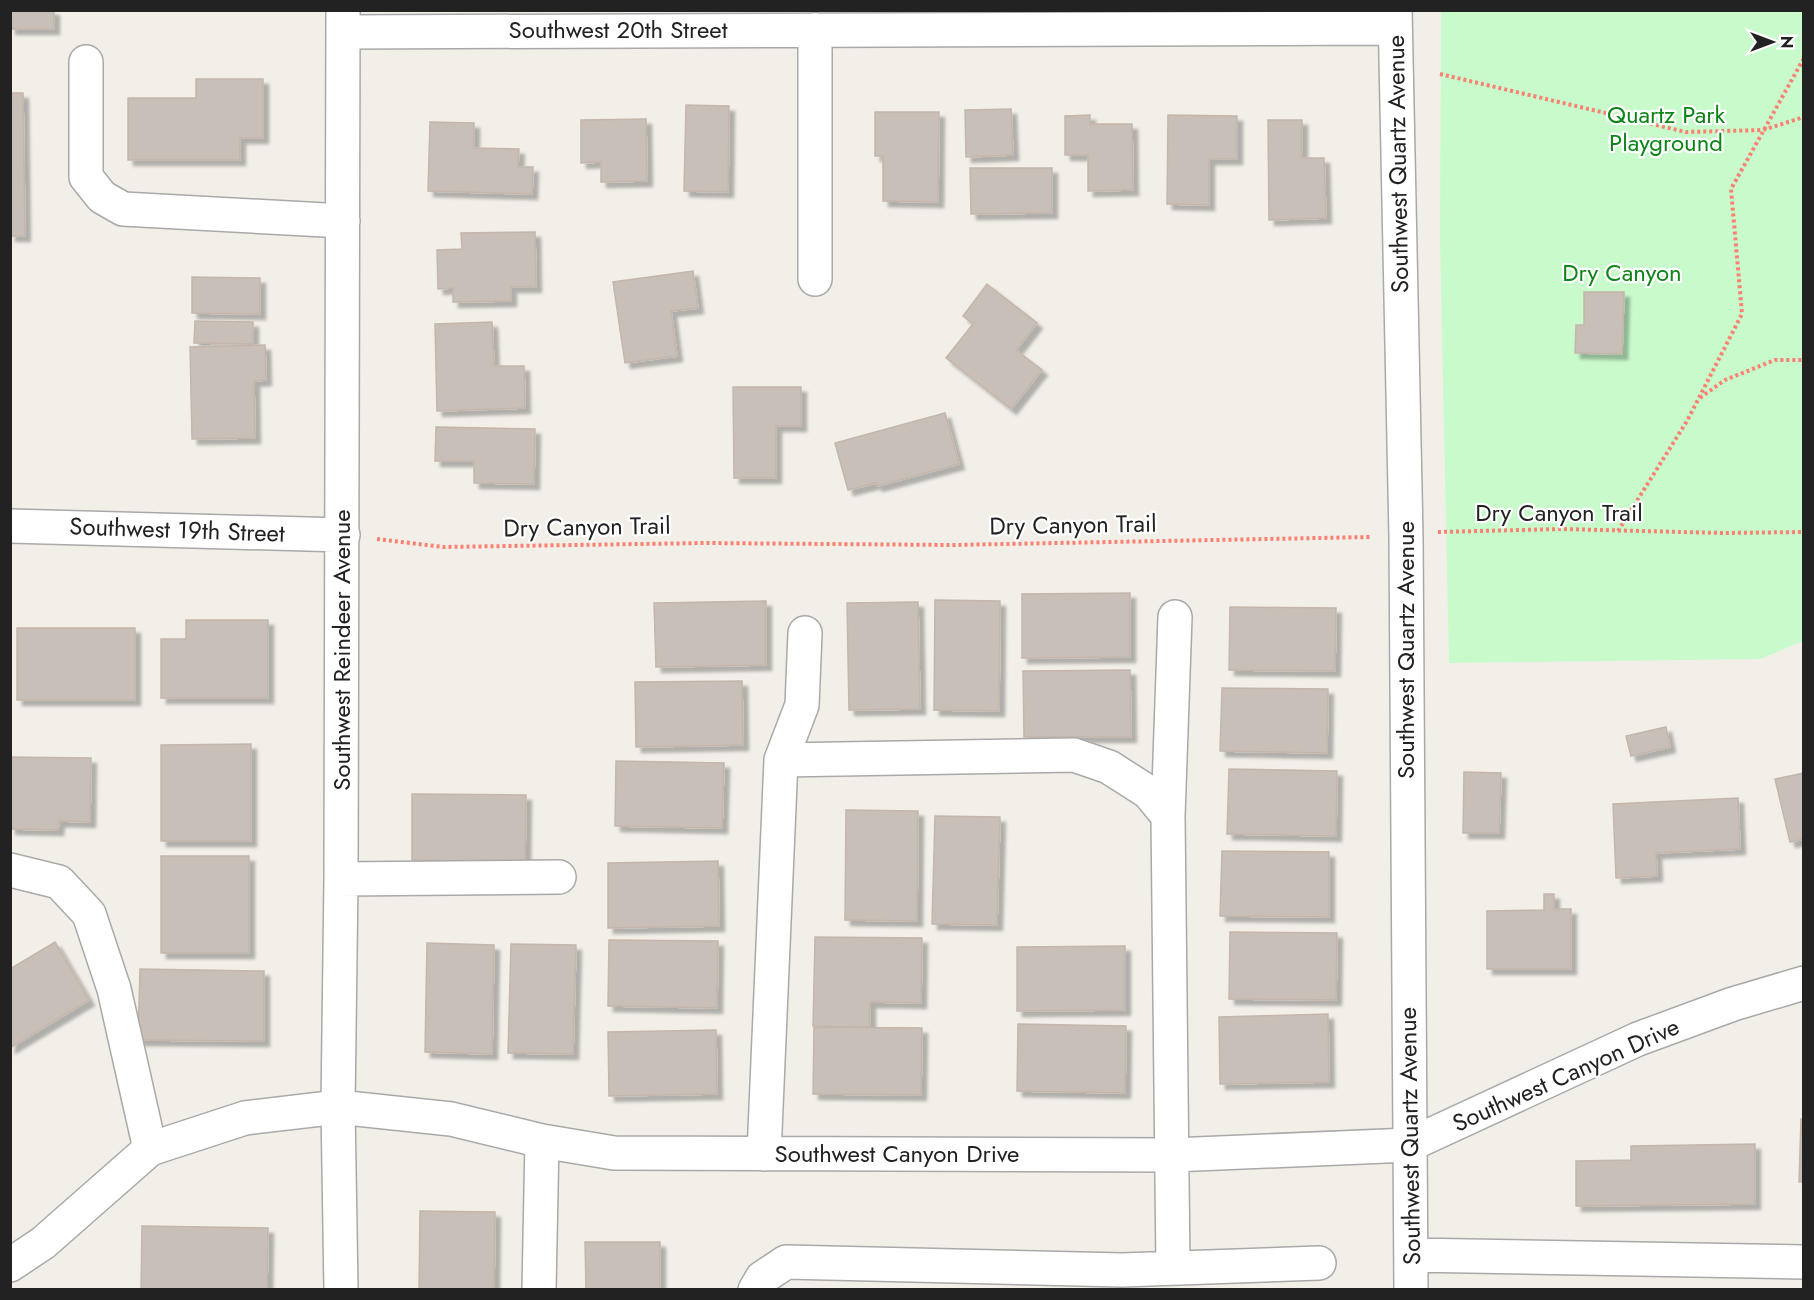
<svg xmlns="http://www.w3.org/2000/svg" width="1814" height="1300" font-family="Jost,sans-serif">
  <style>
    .park { fill: #c8facc }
    .building { fill: #c7bfb8; stroke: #c4b6ab; stroke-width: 1.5; filter: url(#shadow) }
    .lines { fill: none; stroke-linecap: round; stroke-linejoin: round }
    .minor-casing { stroke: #a9a9a9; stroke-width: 36 }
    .path { stroke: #fa8072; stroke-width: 4; stroke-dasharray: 3 3; stroke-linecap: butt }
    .minor { stroke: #fff; stroke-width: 33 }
    .labels { text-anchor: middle; stroke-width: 4.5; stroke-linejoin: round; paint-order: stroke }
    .street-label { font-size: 24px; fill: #222; stroke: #fff }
    .park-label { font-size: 24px; fill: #0c8416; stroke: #fff }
  </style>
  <defs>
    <filter id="shadow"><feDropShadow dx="5.5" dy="5.5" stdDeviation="1.5" flood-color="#0004"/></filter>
  </defs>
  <rect width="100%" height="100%" fill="#f2efe9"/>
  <path class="park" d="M1441 11H1803V641L1760 659 1449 663 1440 239Z"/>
  <path class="building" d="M10 10H54V29H10Z
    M196 79H263V138H240V160H128V98H196Z
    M10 93H23L25 236H10Z
    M686 105 729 106 728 192 684 191Z
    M1011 109 1013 155 966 157 965 110Z
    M875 112H939L938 202 883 201V156H875Z
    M1090 115V124H1132L1133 190 1088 191V155H1065V116Z
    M1168 115 1237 116V159H1209V205L1167 204Z
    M646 119 647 181 601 182V162L581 163V120Z
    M1268 120H1302V158H1324L1326 218 1269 220Z
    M430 122 474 123V148L519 149 518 167H533L532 194 428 191Z
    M970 168H1052V213L971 214Z
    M535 232 536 287H511V301L453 302V288L438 289 437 250 462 249 461 233Z
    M693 271 698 308 671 311 677 356 625 363 613 282Z
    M192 277 260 278V314L192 313Z
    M987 284 1037 323 1016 350 1042 370 1011 409 946 358 973 324 963 316Z
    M1584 292H1624L1622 354 1575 353 1576 325H1584Z
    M195 321 253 322V344L194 343Z
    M492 322 494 366H524L525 408 437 411 435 324Z
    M265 345 266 380 254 381 255 438 192 439 190 347Z
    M733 387H801V426H776V478H734Z
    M945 413 959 464 877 486 876 483 848 490 835 443Z
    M436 427 535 429 534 484 474 483V461H435Z
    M1130 593V657L1022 658V594Z
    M935 600 1000 601 999 711 934 710Z
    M766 601V665L656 667 654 603Z
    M918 602 920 709 849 710 847 603Z
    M1230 607 1336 608 1335 671 1229 670Z
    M186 620H268V698H161V639H186Z
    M17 628H135V700H17Z
    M1130 670 1131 737H1024L1023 671Z
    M742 681 743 745 636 747 635 682Z
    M1222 688 1328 689 1327 753 1220 751Z
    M1666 727 1670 747 1631 756 1626 736Z
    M251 744V841H161V745Z
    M10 757 91 758 90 822 59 821 58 830 10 829Z
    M616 761 724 763 722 828 615 826Z
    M1229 769 1337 771 1336 836 1227 834Z
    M1464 772 1501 773 1499 833H1463Z
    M1804 773V839L1790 842 1775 779Z
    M412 794 526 795 525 862 412 860Z
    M1738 798 1740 849 1656 853 1657 876 1616 878 1613 804Z
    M846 810 918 811 917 921 845 920Z
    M935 816 1000 817 997 925 932 924Z
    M1222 851 1329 852V917L1220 916Z
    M161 856H249V953H161Z
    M718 861 719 926 608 928V863Z
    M1544 894H1554V909H1571V969H1487V911L1544 910Z
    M1230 932 1337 933 1336 1000 1229 999Z
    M815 937 922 938 921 1003 870 1002V1027L813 1026Z
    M609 940 718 941 717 1008 608 1006Z
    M55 942 89 1000 10 1048V969Z
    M427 943 494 945 492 1054 425 1052Z
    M511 944 576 945 573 1054 508 1053Z
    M1125 946V1010L1017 1011V947Z
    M140 969 264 971V1041L138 1040Z
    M1328 1014 1329 1082 1220 1084 1219 1017Z
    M1018 1024 1126 1026 1125 1093 1017 1091Z
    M814 1027 922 1028 921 1095 813 1094Z
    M716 1030 717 1094 609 1096 608 1032Z
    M1801 1119H1804V1182H1799Z
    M1755 1144V1204L1576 1206V1161L1631 1160V1146Z
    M420 1211 495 1212 494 1290H419Z
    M142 1226 268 1228 267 1290H141Z
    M585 1242H660V1290H586Z"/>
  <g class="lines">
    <defs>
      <path id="minor" d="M1395 10 1406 537 1411 1290
        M815 30V279
        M344 32 1395 28
        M86 62V177L102 197 123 209 343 221
        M10 526 343 535
        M781 760 1074 755 1109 767 1148 792 1168 816
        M10 870 59 882 89 914 114 989 150 1149
        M341 879 559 877
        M764 1154 781 760 802 705 805 633
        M1412 1255 1804 1262
        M10 1265 43 1243 150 1149 245 1118 338 1107 451 1119 542 1141 614 1153 1173 1155 1409 1145 1638 1039 1733 1004 1804 983
        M1173 1268 1168 816 1175 617
        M341 1290 338 1107 341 879 343 10
        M539 1290 542 1141
        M755 1290 762 1278 786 1262 1122 1270 1319 1263"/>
    </defs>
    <use href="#minor" class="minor-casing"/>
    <path class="path" d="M1440 74 1686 132 1763 130 1804 117
      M1700 398 1725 380 1775 360H1804
      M1618 531 1687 421 1742 314 1731 189 1804 58
      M1438 532 1561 529 1722 533 1804 532
      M377 539 443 547 705 543 952 545 1371 537"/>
    <use href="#minor" class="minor"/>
  </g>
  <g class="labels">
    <g class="street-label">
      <text x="618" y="38">Southwest 20th Street</text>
      <text transform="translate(1398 164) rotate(-91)" y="8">Southwest Quartz Avenue</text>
      <text x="1559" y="521">Dry Canyon Trail</text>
      <text transform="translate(1073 525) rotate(-1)" y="8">Dry Canyon Trail</text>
      <text transform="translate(587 527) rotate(-1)" y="8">Dry Canyon Trail</text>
      <text transform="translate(177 530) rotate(2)" y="8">Southwest 19th Street</text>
      <text transform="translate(342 650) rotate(-90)" y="8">Southwest Reindeer Avenue</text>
      <text transform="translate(1406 650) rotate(-90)" y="8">Southwest Quartz Avenue</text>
      <text transform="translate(1566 1075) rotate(-24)" y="8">Southwest Canyon Drive</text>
      <text transform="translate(1410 1136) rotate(-91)" y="8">Southwest Quartz Avenue</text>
      <text x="897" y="1162">Southwest Canyon Drive</text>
    </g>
    <g class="park-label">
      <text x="1666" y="123">Quartz Park<tspan x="1666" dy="28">Playground</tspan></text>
      <text x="1622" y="281">Dry Canyon</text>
    </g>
  </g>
  <rect width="1814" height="1300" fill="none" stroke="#222222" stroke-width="24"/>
  <g transform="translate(1772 42) rotate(90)" stroke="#ffffff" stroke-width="4.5" paint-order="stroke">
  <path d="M0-4.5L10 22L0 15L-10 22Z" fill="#222222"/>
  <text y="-9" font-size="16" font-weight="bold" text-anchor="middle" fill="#222222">N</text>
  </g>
</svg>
